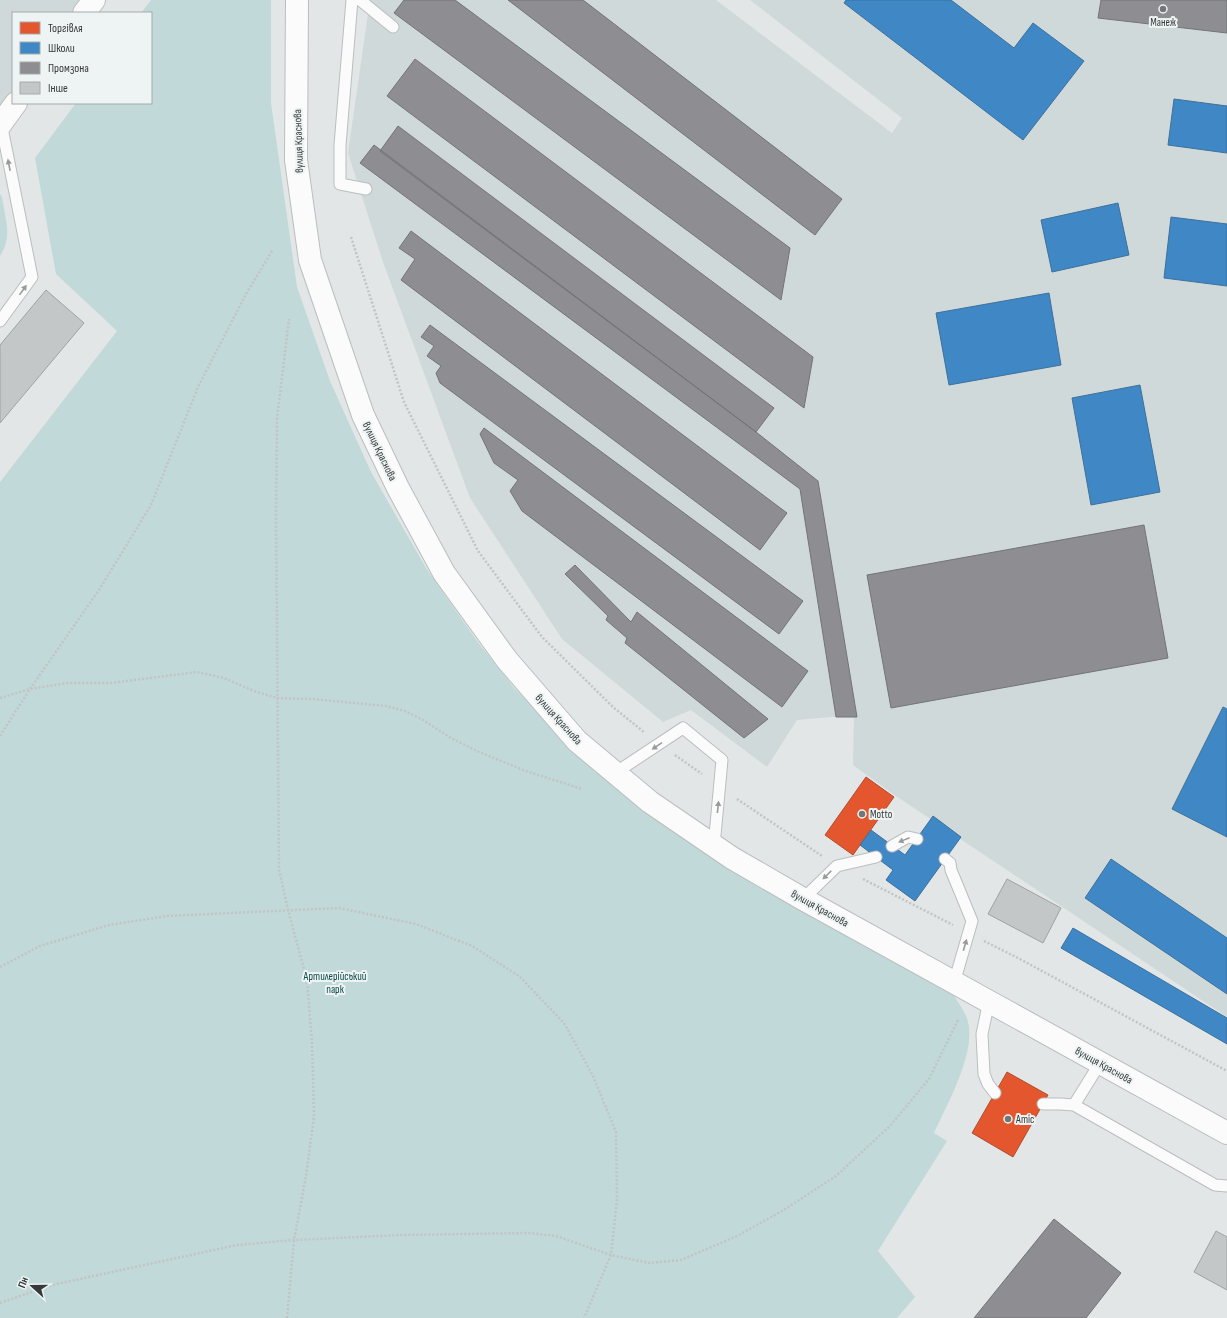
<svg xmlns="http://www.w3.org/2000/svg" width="1227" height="1318" font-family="'Sofia Sans Condensed',sans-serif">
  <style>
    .built { fill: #cfd9d9 }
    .green { fill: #c2d9d9 }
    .shops { fill: #e4572e; stroke: #b04e32 }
    .schools { fill: #3f88c5; stroke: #3d719b }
    .industry { fill: #8d8d92; stroke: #737478 }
    .building { fill: #c4c7c7; stroke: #9fa2a2 }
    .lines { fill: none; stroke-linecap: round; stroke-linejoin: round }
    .lane-casing { stroke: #bbbebe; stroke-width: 13 }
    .secondary-casing { stroke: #bbbebe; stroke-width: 24 }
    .primary-casing { stroke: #bbbebe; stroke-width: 24 }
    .path { stroke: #c2c4c4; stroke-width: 2.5; stroke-dasharray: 2 2; stroke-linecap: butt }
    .lane { stroke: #fbfbfb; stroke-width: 11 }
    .secondary { stroke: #fbfbfb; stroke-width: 22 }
    .primary { stroke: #fbfbfb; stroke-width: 22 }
    .oneway { fill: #999a9a }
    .poi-dot { fill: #737676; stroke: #eef4f4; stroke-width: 1.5 }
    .labels { text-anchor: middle; stroke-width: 4; stroke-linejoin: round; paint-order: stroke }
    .poi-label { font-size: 11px; fill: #373a3a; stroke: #eef4f4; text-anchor: start }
    .street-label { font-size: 11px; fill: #373a3a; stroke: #eef4f4 }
    .park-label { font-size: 11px; fill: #0c4a4b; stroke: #eef4f4 }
  </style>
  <rect width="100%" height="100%" fill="#e2e6e6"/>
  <path class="built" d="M0 0H91L81 13H13V103L0 120Z
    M371 0H716L892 133 902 118 750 0H1227V1017L893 794 853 765 854 715 797 720 767 767 691 710 663 722 562 639 470 498 383 262 348 153 369 7Z"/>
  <path class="green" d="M151 0H271V103L297 287 330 381 371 472 426 568 477 641 515 689 615 786 950 989C955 998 962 1007 966 1016 980 1047 947 1104 934 1133L947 1141 878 1251 915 1297 897 1318H0V482L117 331 56 274 35 158 76 103H151V13H141Z
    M0 194 2 197C5 218 13 237 0 256Z"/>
  <path class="shops" d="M866 777 894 797 853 855 825 835Z
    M1007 1072 1048 1095 1013 1157 972 1133Z"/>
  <path class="schools" d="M846 0H951L1014 48 1033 23 1084 61 1023 140 844 3Z
    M1174 99 1227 106V153L1168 145Z
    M1118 203 1129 255 1052 272 1041 220Z
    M1171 217 1227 224V286L1164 278Z
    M1049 293 1061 365 949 385 936 313Z
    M1140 385 1160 492 1091 505 1072 398Z
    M1223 707 1227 709V837L1172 809Z
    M933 816 961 837 915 901 886 880 893 870 860 845 871 830 905 855Z
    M1111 859 1227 938V994L1085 898Z
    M1073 928 1227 1018V1044L1061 948Z"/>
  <path class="industry" d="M404 0H455L790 248 781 300 394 13Z
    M508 0H583L842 199 815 235Z
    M1101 0H1227V33L1098 18Z
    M415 59 813 357 804 408 387 96Z
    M398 126 774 408 756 432 380 151Z
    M374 145 756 432 818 481 857 717H836L800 489 360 163Z
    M411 231 787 513 760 550 401 280 415 259 399 248Z
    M430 325 803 601 779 634 440 383 436 373 441 366 427 356 434 346 421 337Z
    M484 428 808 671 782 707 522 511 510 491 518 480 494 463 480 434Z
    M1144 525 1168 658 891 708 867 575Z
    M575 565 631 622 637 612 768 719 744 738 625 643 627 638 606 620 608 616 565 574Z
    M1054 1219 1121 1273 1086 1318H974Z"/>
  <path class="building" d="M46 290 84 323 0 423V345Z
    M1007 879 1061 908 1043 943 988 914Z
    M1216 1231 1227 1237V1290L1194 1272Z"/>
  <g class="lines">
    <defs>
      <path id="lane" d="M352 0 340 145V184L366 189
        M360 0 393 27
        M0 321 32 277 1 123
        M615 773 683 728 722 760 714 846
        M892 846 908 837 917 839
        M945 859 950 863 951 870 972 921 954 983
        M803 899 837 866 876 857
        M989 1001 982 1034 984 1074 988 1084 995 1093
        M1043 1104H1060L1074 1105 1215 1185 1227 1186
        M1074 1105 1100 1063"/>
      <path id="secondary" d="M84 13 94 0
        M0 125 16 103"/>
      <path id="primary" d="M297 0 296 160 310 260 363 415 398 488 444 573 507 660 577 741 650 802 732 858 803 899 1227 1133"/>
    </defs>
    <use href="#lane" class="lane-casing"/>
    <use href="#secondary" class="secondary-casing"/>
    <use href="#primary" class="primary-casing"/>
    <path class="path" d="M351 237 404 402 478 551 542 637 613 707 645 733
      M0 698 30 689 67 683H110L197 672 224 678 254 691 277 698 312 699 386 706 405 711 423 720 451 738 479 752 526 771 582 789
      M0 736 30 689 99 590 151 505 198 387 246 294 272 251
      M675 755 702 774
      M737 799 822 856
      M863 879 953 925
      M984 941 1018 958 1227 1071
      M0 967 40 946 109 925 167 916 339 908 416 924 472 946 519 976 564 1023 593 1076 616 1132 617 1200 611 1255 584 1318
      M0 1303 52 1285 237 1245 294 1240 401 1235 530 1233 556 1236 611 1255 649 1263 681 1260 737 1236 782 1211 836 1176 890 1126 929 1079 958 1020
      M287 1318 294 1240 306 1176 314 1116 312 1043 307 980 288 910 279 869 276 517 277 419 289 319"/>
    <use href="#lane" class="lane"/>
    <use href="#secondary" class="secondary"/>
    <use href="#primary" class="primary"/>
  </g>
  <defs><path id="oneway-solid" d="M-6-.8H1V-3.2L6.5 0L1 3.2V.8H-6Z"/></defs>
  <g class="oneway">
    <use href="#oneway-solid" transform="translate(9 165) rotate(-101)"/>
    <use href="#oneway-solid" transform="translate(23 290) rotate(-54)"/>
    <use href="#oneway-solid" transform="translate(657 746) rotate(146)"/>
    <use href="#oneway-solid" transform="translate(718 807) rotate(-84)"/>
    <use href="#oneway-solid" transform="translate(904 840) rotate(158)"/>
    <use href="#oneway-solid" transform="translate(827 875) rotate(135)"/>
    <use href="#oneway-solid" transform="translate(965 945) rotate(-74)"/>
  </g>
  <g class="poi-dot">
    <circle cx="1163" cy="9" r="4"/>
    <circle cx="862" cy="814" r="4"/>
    <circle cx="1008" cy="1119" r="4"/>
  </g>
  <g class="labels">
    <g class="poi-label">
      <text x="1163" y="26" text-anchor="middle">Манеж</text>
      <text x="870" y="818">Motto</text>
      <text x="1016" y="1123">Amic</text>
    </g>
    <g class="street-label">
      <text transform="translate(298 141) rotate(-92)" y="4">вулиця Краснова</text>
      <text transform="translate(380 451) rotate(64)" y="4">вулиця Краснова</text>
      <text transform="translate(559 719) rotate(48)" y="4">вулиця Краснова</text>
      <text transform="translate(820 908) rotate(29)" y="4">вулиця Краснова</text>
      <text transform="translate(1104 1065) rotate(29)" y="4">вулиця Краснова</text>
    </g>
    <g class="park-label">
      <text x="335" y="980">Артилерійський<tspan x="335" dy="13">парк</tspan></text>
    </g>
  </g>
  <rect x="12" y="12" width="140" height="92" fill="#eef4f4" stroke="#a5aaaa"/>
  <rect x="20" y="22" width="20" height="12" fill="#e4572e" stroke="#a5aaaa"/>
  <text x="48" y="32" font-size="12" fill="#373a3a">Торгівля</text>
  <rect x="20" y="42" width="20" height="12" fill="#3f88c5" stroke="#a5aaaa"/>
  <text x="48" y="52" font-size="12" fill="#373a3a">Школи</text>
  <rect x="20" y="62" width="20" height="12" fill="#8d8d92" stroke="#a5aaaa"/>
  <text x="48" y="72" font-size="12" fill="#373a3a">Промзона</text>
  <rect x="20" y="82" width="20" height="12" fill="#c4c7c7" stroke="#a5aaaa"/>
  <text x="48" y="92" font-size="12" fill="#373a3a">Інше</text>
  <g transform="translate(32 1286) rotate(291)" stroke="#eef4f4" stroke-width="3" paint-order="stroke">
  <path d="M0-3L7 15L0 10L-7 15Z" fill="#373a3a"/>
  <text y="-6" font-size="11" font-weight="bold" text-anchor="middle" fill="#373a3a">Пн</text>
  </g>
</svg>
